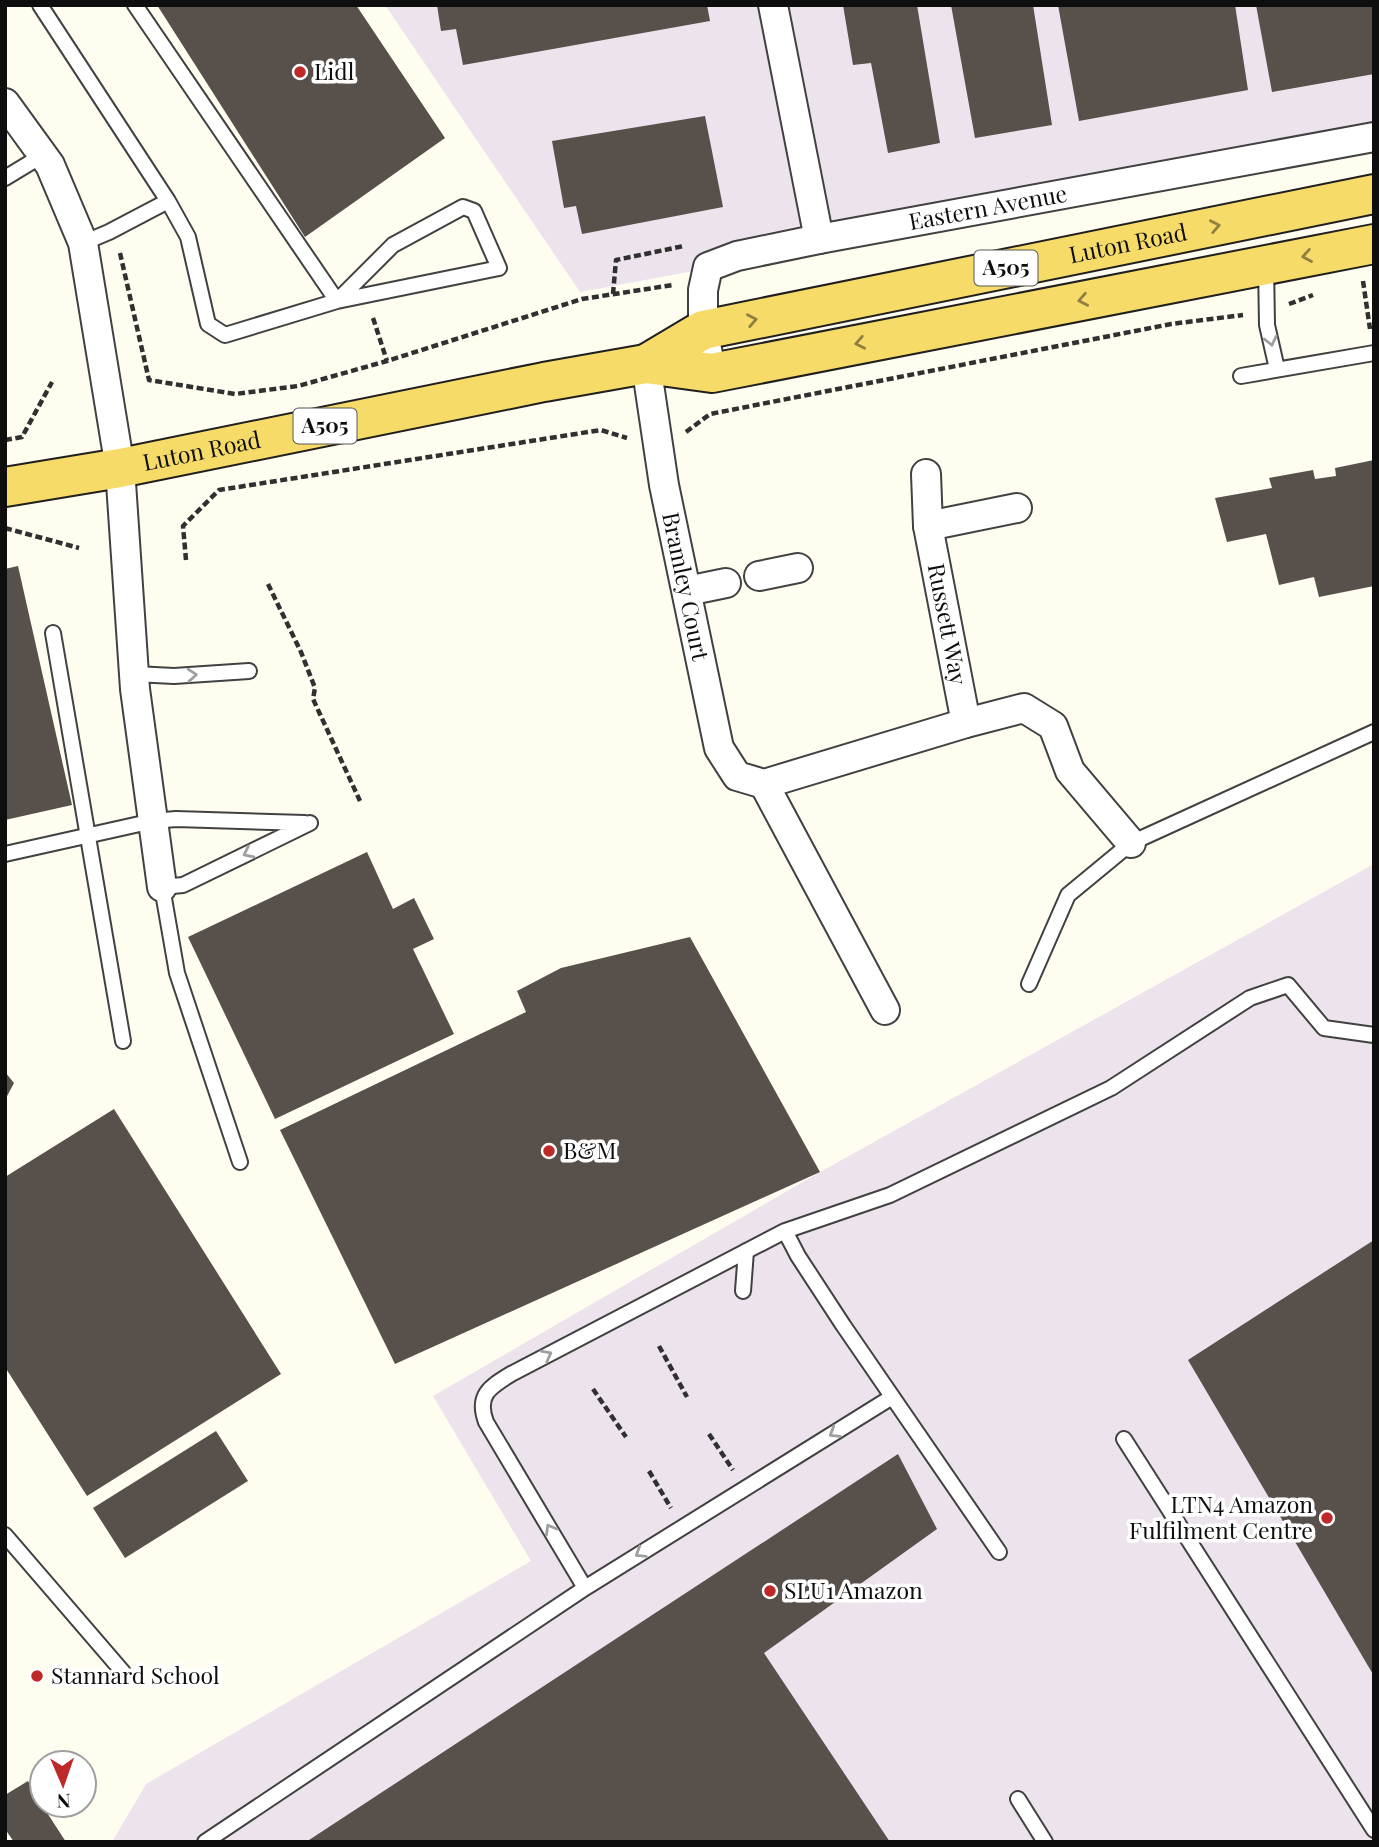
<svg xmlns="http://www.w3.org/2000/svg" width="1379" height="1847" font-family="'Playfair Display',serif">
  <style>
    .industrial { fill: #ece3ed }
    .building { fill: #57504b }
    .lines { fill: none; stroke-linecap: round; stroke-linejoin: round }
    .service-casing { stroke: #414141; stroke-width: 18 }
    .minor-casing { stroke: #414141; stroke-width: 32 }
    .primary-casing { stroke: #1f1f1f; stroke-width: 42 }
    .path { stroke: #303030; stroke-width: 4.5; stroke-dasharray: 7 3.5; stroke-linecap: butt }
    .service { stroke: #fff; stroke-width: 14 }
    .minor { stroke: #fff; stroke-width: 28 }
    .primary { stroke: #f6db68; stroke-width: 38 }
    .oneway { stroke: #8e7f40 }
    .oneway2 { stroke: #9f9f9f }
    .poi-dot { fill: #bd2828; stroke: #fff; stroke-width: 2.5 }
    .labels { text-anchor: middle; stroke-width: 7; stroke-linejoin: round; paint-order: stroke }
    .shield { fill: #fff; stroke: #565656; stroke-width: 2 }
    .shield-label { font-size: 21px; font-weight: bold; fill: #0e0e0e }
    .poi-label { font-size: 23px; fill: #0e0e0e; stroke: #fff; text-anchor: start }
    .street-label { font-size: 23px; fill: #0e0e0e; stroke: #fff }
  </style>
  <rect width="100%" height="100%" fill="#fffdf0"/>
  <path class="industrial" d="M385 5H1374V145L580 292Z
    M1374 864V1842H112L146 1784 531 1561 433 1396 820 1172Z"/>
  <path class="building" d="M157 5H356L445 138 305 237Z
    M437 5H707L710 21 463 65 456 29 441 31Z
    M843 5H917L940 143 888 153 871 63 853 65Z
    M951 5H1033L1052 125 975 138Z
    M1058 5H1235L1248 90 1079 121Z
    M1256 5H1374V74L1272 92Z
    M705 116 723 207 582 234 576 206 564 208 552 141Z
    M1374 460V586L1319 597 1314 577 1279 585 1266 534 1227 542 1215 498 1272 488 1269 478 1313 470 1315 479 1336 476 1335 468Z
    M18 566 72 805 5 820V569Z
    M367 852 393 909 414 898 434 939 413 949 454 1034 275 1119 188 937Z
    M690 937 820 1172 395 1364 280 1130 526 1012 517 991 561 968Z
    M5 1072 14 1083 5 1100Z
    M114 1109 281 1374 87 1496 5 1367V1177Z
    M1374 1240V1676L1188 1360Z
    M216 1431 248 1481 125 1558 93 1508Z
    M898 1454 937 1529 764 1653 890 1842H306Z
    M28 1781 42 1805 66 1842H14L5 1829V1795Z"/>
  <g class="lines">
    <defs>
      <path id="service" d="M40 5 168 201 188 237 208 324 225 335 337 301 393 245 463 207 474 211 499 268 337 301 135 5
        M5 178 43 155
        M83 243 109 232 168 201
        M1266 265 1267 325 1277 369
        M1241 376 1374 353
        M53 633 123 1041
        M135 674 174 676 249 671
        M5 854 153 821 176 819 305 823
        M1029 984 1068 895 1131 843 1374 732
        M240 1162 177 973 162 887 183 885 310 823
        M743 1291 746 1251
        M1124 1439 1374 1830
        M5 1535 123 1672
        M999 1552 843 1325 798 1256 785 1231 890 1195 1111 1088 1250 998 1288 985 1324 1028 1374 1035
        M585 1588 486 1422C476 1395 490 1387 511 1374L785 1231
        M1018 1799 1045 1842
        M205 1842 585 1588 892 1397"/>
      <g id="minor">
        <path d="M773 5 819 239"/>
        <path d="M5 103 50 165 83 243 120 468 135 689 162 887"/>
        <path id="s1" d="M646 364 664 485 719 748 737 776 764 784 966 723 1024 708 1053 726 1070 771 1131 843"/>
        <path id="s2" d="M712 373 703 330V290L708 267 737 256 819 239 1374 137"/>
        <path id="s3" d="M926 474 928 526 966 723"/>
        <path d="M928 526 1017 508"/>
        <path d="M759 576 798 568"/>
        <path d="M687 591 726 583"/>
        <path d="M764 784 885 1010"/>
      </g>
      <g id="primary">
        <path id="s4" d="M646 364 703 330 1374 194"/>
        <path id="s5" d="M5 487 120 468 544 382 646 364 712 373 1374 244"/>
      </g>
    </defs>
    <use href="#service" class="service-casing"/>
    <use href="#minor" class="minor-casing"/>
    <use href="#primary" class="primary-casing"/>
    <path class="path" d="M120 253 149 380 235 394 298 386 387 361 582 299 673 285
      M1363 281 1370 329
      M613 294 616 260 684 246
      M1289 304 1313 295
      M373 318 387 361
      M686 432 710 414 1171 324 1243 315
      M5 440 22 437 52 382
      M5 528 79 548
      M186 560 183 526 219 490 601 430 627 438
      M268 584 301 652 315 688 313 699 360 801
      M659 1346 687 1397
      M593 1389 626 1437
      M709 1434 733 1470
      M649 1471 671 1508"/>
    <use href="#service" class="service"/>
    <use href="#minor" class="minor"/>
    <use href="#primary" class="primary"/>
  </g>
  <defs><path id="oneway-chevron" d="M-2-3.5L2.5 0L-2 3.5" fill="none" stroke-width="1.6" stroke-linecap="round" stroke-linejoin="round" transform="scale(1.75)"/></defs>
  <g class="oneway">
    <use href="#oneway-chevron" transform="translate(1215 226) rotate(-11)"/>
    <use href="#oneway-chevron" transform="translate(1307 256) rotate(170)"/>
    <use href="#oneway-chevron" transform="translate(1083 300) rotate(169)"/>
    <use href="#oneway-chevron" transform="translate(752 320) rotate(-11)"/>
    <use href="#oneway-chevron" transform="translate(860 343) rotate(169)"/>
  </g>
  <g class="oneway2">
    <use href="#oneway-chevron" transform="translate(1271 341) rotate(77)"/>
    <use href="#oneway-chevron" transform="translate(192 675) rotate(-4)"/>
    <use href="#oneway-chevron" transform="translate(248 853) rotate(154)"/>
    <use href="#oneway-chevron" transform="translate(547 1355) rotate(-28)"/>
    <use href="#oneway-chevron" transform="translate(834 1433) rotate(148)"/>
    <use href="#oneway-chevron" transform="translate(550 1529) rotate(-120)"/>
    <use href="#oneway-chevron" transform="translate(640 1553) rotate(148)"/>
  </g>
  <g class="poi-dot">
    <circle cx="300" cy="72" r="7"/>
    <circle cx="549" cy="1151" r="7"/>
    <circle cx="1327" cy="1518" r="7"/>
    <circle cx="770" cy="1591" r="7"/>
    <circle cx="37" cy="1676" r="7"/>
  </g>
  <g class="labels">
    <g class="shield">
      <rect x="974.5" y="250.5" width="63" height="35" rx="5"/>
      <rect x="293.5" y="408.5" width="63" height="35" rx="5"/>
    </g>
    <g class="shield-label">
      <text x="1006" y="275">A505</text>
      <text x="325" y="433">A505</text>
    </g>
    <g class="poi-label">
      <text x="314" y="80">Lidl</text>
      <text x="563" y="1159">B&amp;M</text>
      <text x="1313" y="1513" text-anchor="end">LTN4 Amazon<tspan x="1313" dy="26">Fulfilment Centre</tspan></text>
      <text x="784" y="1599">SLU1 Amazon</text>
      <text x="51" y="1684">Stannard School</text>
    </g>
    <g class="street-label">
      <text dy="8" stroke="none"><textPath href="#s2" startOffset="394">Eastern Avenue</textPath></text>
      <text dy="8" stroke="none"><textPath href="#s4" startOffset="500">Luton Road</textPath></text>
      <text dy="8" stroke="none"><textPath href="#s5" startOffset="200">Luton Road</textPath></text>
      <text dy="8" stroke="none"><textPath href="#s1" startOffset="226">Bramley Court</textPath></text>
      <text dy="8" stroke="none"><textPath href="#s3" startOffset="152">Russett Way</textPath></text>
    </g>
  </g>
  <rect width="1379" height="1847" fill="none" stroke="#0e0e0e" stroke-width="14"/>
  <g transform="translate(63 1784) rotate(178)"><circle r="33" fill="#ffffff" stroke="#9f9f9f" stroke-width="2"/>
  <path d="M0-5L12 26L0 18L-12 26Z" fill="#bd2828"/>
  <text y="-10" font-size="19" font-weight="bold" text-anchor="middle" fill="#0e0e0e">N</text>
  </g>
</svg>
